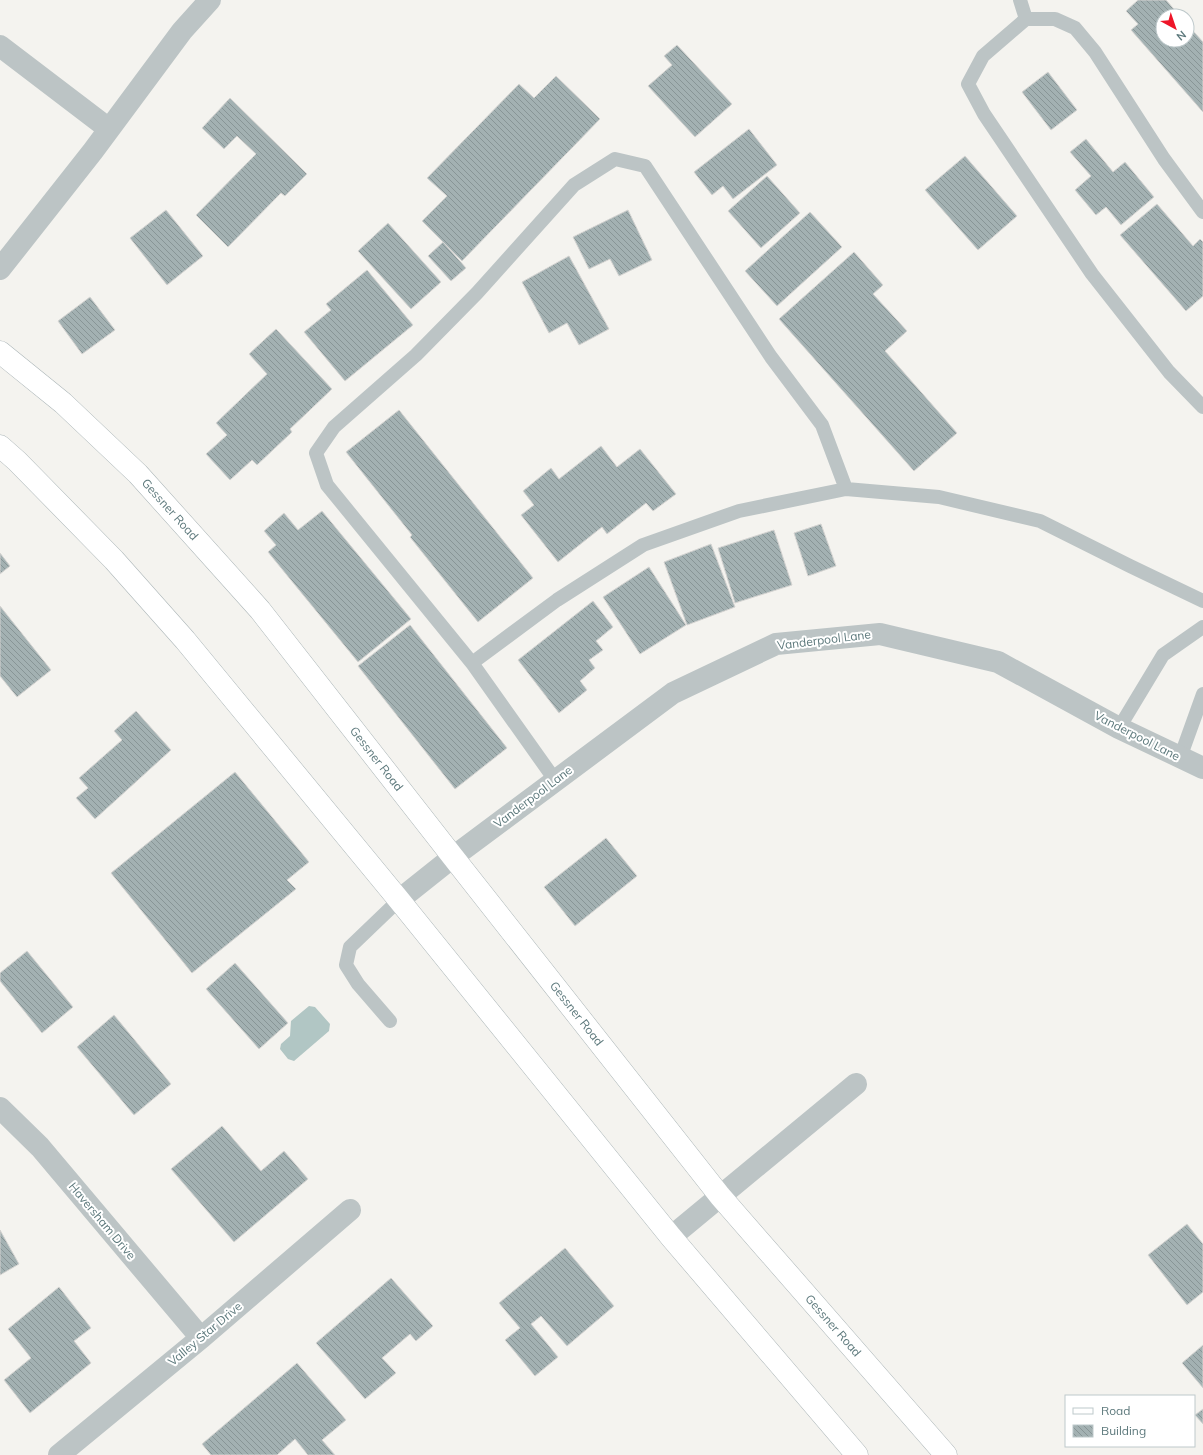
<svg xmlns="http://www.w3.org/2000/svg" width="1203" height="1455" font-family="Mulish,sans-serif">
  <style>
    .water { fill: #b1c6c4 }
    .building { fill: url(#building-back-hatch); stroke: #d5d4d2 }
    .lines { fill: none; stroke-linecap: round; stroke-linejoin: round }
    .secondary-casing { stroke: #acb6b8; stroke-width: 23 }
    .service { stroke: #bcc4c5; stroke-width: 14 }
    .minor { stroke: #bcc4c5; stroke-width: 22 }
    .secondary { stroke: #fff; stroke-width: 22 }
    .labels { text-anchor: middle; stroke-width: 4; stroke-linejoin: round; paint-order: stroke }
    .street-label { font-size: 12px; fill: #5d797c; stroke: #fff }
  </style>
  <defs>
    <pattern id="building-back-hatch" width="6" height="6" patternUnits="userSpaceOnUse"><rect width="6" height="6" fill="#a3b1b2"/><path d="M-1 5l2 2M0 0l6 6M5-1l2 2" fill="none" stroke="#889596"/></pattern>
  </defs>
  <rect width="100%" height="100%" fill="#f4f3ef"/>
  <path class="water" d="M309 1006 315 1007 330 1024 329 1031 294 1061 288 1059 280 1049 281 1044 290 1036 291 1021Z"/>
  <path class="building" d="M1138 0H1166L1180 16H1163V40H1187V24L1203 42V112L1131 30 1138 24 1126 11Z
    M677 45 732 104 695 137 648 86 672 65 664 56Z
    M1048 72 1077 110 1051 130 1022 92Z
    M556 76 600 119 462 261 422 221 447 196 427 178 519 84 534 98Z
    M230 98 307 174 285 196 281 193 228 247 196 215 256 154 237 136 224 149 202 128Z
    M749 129 777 165 733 199 723 186 712 195 694 172Z
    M1086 139 1113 172 1125 162 1154 197 1121 225 1106 207 1096 215 1075 190 1091 176 1070 152Z
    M965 156 1017 216 978 250 925 190Z
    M767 176 800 213 761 248 728 211Z
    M1157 204 1193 246 1200 239 1203 242V296L1186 311 1120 235Z
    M166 210 203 256 167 285 130 238Z
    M628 210 652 260 619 276 610 259 589 269 573 237Z
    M810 212 842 247 777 306 745 271Z
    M388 223 441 282 411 309 358 251Z
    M443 242 466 268 451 281 428 256Z
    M854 252 883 285 873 294 907 331 885 351 957 433 914 471 779 319Z
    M569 256 609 329 579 345 567 323 549 333 522 282Z
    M367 270 413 325 345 381 304 332 331 310 326 304Z
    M90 297 115 330 82 354 58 321Z
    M276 329 332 389 290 429 292 432 257 465 252 460 230 480 206 454 227 435 216 423 267 374 249 354Z
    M399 410 533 578 478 622 410 537 412 535 346 452Z
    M601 446 617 467 640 449 676 494 653 511 646 503 607 534 602 527 558 562 521 515 534 505 523 491 551 468 559 479Z
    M322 511 411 619 358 662 268 552 276 545 264 531 284 513 298 530Z
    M821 524 836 566 808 576 794 533Z
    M774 530 792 585 735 603 718 548Z
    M711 544 735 607 687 625 664 562Z
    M0 553 10 566 0 574Z
    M649 567 686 625 640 654 603 597Z
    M593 601 613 627 596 641 603 650 589 660 595 668 580 681 587 690 559 713 518 660Z
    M0 606 51 670 17 697 0 676Z
    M410 625 507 748 455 789 358 666Z
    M136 711 171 750 95 819 76 798 88 788 79 778 122 740 114 731Z
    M235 772 309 862 287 880 296 889 192 973 111 873Z
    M606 838 637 876 575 926 544 887Z
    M27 951 73 1007 42 1033 0 981V973Z
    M235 963 288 1023 259 1049 206 989Z
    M114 1015 171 1084 134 1115 77 1047Z
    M222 1126 261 1171 284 1151 308 1179 234 1242 171 1169Z
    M1187 1224 1203 1244V1292L1187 1305 1148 1255Z
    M0 1230 19 1264 0 1275Z
    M565 1248 614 1306 567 1346 541 1316 531 1324 558 1357 535 1376 505 1340 520 1328 499 1303Z
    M391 1278 433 1326 416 1341 410 1334 382 1358 396 1373 365 1399 316 1343Z
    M59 1287 91 1328 74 1341 91 1363 30 1413 4 1380 31 1358 8 1329Z
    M1203 1345V1388L1182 1363Z
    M297 1363 346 1420 322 1440 335 1455H308L295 1439 277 1455H211L202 1444Z
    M1203 1409V1424L1195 1415Z"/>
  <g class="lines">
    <defs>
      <g id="secondary">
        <path id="s1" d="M0 352 63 403 138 474 260 610 453 857 720 1196 946 1455"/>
        <path d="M0 446 17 461 114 560 185 640 399 900 671 1237 857 1455"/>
      </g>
    </defs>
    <use href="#secondary" class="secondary-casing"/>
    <path class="service" d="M1020 0 1026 19
      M1203 212 1164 159 1095 52 1075 28 1055 19H1026L983 56 968 84 984 114 1092 274 1169 372 1203 407
      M472 663 557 600 643 545 739 511 846 489 939 497 1040 521 1130 566 1203 601
      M1119 728 1163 655 1203 627
      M1180 758 1203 694
      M555 780 472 663 327 485 316 453 334 427 416 355 477 293 574 185 615 159 645 166 771 357 822 425 846 489
      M390 1021 358 984 346 965 350 947 399 900"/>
    <path class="minor" d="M0 46 109 129
      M0 269 93 151 182 31 210 0
      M399 900 453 857 673 693 776 644 880 634 998 662 1119 728 1203 768
      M0 1108 40 1147 201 1338
      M671 1237 856 1084
      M59 1455 201 1338 350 1210"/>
    <use href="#secondary" class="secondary"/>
  </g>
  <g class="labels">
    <g class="street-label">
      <text dy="4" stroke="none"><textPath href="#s1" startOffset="232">Gessner Road</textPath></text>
      <text transform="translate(824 640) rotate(-7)" y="4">Vanderpool Lane</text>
      <text transform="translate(1137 736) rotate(27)" y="4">Vanderpool Lane</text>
      <text dy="4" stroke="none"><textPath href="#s1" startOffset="556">Gessner Road</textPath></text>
      <text transform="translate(533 797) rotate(-37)" y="4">Vanderpool Lane</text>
      <text dy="4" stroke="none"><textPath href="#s1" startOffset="880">Gessner Road</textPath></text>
      <text transform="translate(102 1221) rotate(50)" y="4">Haversham Drive</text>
      <text dy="4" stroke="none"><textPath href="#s1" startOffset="1284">Gessner Road</textPath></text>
      <text transform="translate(205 1334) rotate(-40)" y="4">Valley Star Drive</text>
    </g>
  </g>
  <rect x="1065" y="1395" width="130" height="52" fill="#ffffff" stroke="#bec9cb"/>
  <rect x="1073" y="1408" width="20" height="6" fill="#ffffff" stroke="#bec9cb"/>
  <text x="1101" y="1415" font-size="12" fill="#5d797c">Road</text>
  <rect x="1073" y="1425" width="20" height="12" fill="url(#building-back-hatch)" stroke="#bec9cb"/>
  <text x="1101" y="1435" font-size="12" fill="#5d797c">Building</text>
  <g transform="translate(1175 28) rotate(140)"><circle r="19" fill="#ffffff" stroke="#bec9cb"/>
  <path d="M0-3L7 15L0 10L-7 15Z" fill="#ee1528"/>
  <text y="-6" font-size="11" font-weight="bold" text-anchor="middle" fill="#5d797c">N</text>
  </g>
</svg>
